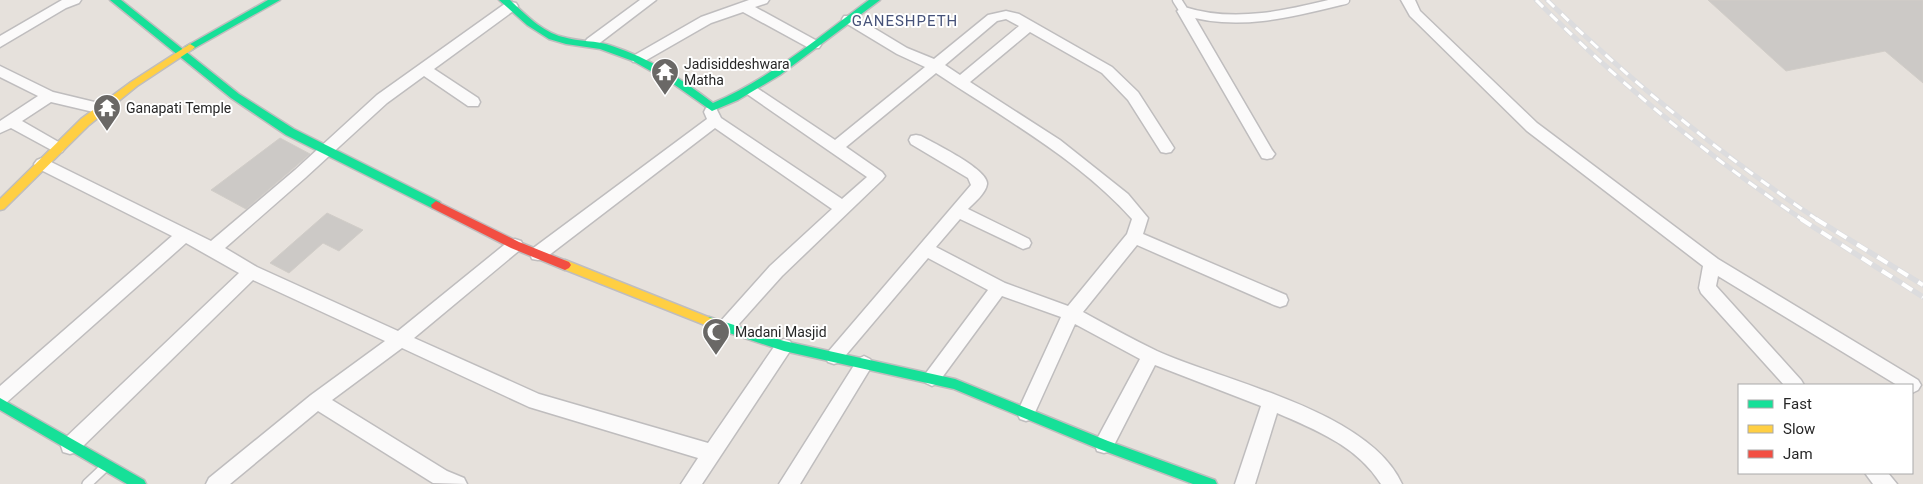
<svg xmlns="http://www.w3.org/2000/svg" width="1923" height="484" font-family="Roboto,sans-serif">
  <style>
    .building { fill: #ccc9c6; stroke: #d1cdc8 }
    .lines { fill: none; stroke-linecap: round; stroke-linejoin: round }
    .lane-far1-casing { stroke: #bfbdbe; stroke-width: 11 }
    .lane-casing { stroke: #bfbdbe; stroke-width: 12 }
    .street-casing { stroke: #bfbdbe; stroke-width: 3 }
    .fast-casing { stroke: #bfbdbe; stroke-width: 3 }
    .slow-casing { stroke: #bfbdbe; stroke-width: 3 }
    .jam-casing { stroke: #bfbdbe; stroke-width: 3 }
    .lane-far1 { stroke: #fbfafa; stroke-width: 8 }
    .lane { stroke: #fbfafa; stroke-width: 9 }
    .street { fill: #fbfafa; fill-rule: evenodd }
    .fast { fill: #16e098; fill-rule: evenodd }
    .slow { fill: #ffcf43; fill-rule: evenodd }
    .jam { fill: #f24e42; fill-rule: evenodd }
    .rail-far1-casing { stroke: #dcdcde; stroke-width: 5 }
    .rail-casing { stroke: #dcdcde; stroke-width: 5.5 }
    .rail-far1 { stroke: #fff; stroke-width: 3; stroke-dasharray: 10; stroke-linecap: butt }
    .rail { stroke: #fff; stroke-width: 4; stroke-dasharray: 12; stroke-linecap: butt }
    .labels { text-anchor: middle; stroke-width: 4; stroke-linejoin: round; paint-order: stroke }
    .poi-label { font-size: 14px; fill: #272727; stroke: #fff; text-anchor: start }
    .neighbourhood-label { font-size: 15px; letter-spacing: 1px; fill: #465279; stroke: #fff }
  </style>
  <rect width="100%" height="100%" fill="#e6e1dc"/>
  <path class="building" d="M1708 0H1923V83L1885 51 1786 71Z
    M280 138 310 154 246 209 211 190Z
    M327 213 363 230 339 251 323 243 289 273 270 263Z"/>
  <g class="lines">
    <defs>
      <path id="lane-far1" d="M1177 0 1184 11C1237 28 1293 13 1345 0"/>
      <path id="lane" d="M87 484 105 467"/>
      <path id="street" d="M62 0H81L79 3 66 8 0 47V36Z
        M640 0H656L597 45H587L585 42 587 39Z
        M749 0H769L767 3 755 7 819 42 821 45 819 48H809L743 12 711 23 643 62H633L631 59 633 56 701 17Z
        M1401 0H1415L1420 11 1537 123 1718 259 1918 380 1921 385 1918 390 1912 393V385H1897L1718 276 1716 286 1801 380 1804 385H1784L1701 293 1699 288 1703 266 1527 131 1410 16Z
        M511 2 516 3 518 6 516 9 434 69 478 98 480 102 478 106H468L424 76 387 103 305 178 225 248 257 267 398 331 509 241 515 239 521 241 523 245 521 249 414 338 539 394 708 443 778 341 784 339 790 341 793 346 790 351 702 484H681L698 458 529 407 402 348 332 400 447 471 464 478 467 484 433 483 318 411 230 484H206L209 478 311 395 385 341 253 280 77 452 70 454 63 452 61 446 63 440 239 273 186 243 6 403 0 405V386L172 236 37 168 34 164 37 160 42 158 47 160 211 241 295 170 377 95 506 3Z
        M1184 7 1191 11 1272 150 1275 154 1272 158 1267 159 1262 158 1177 11Z
        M1006 11 1019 14 1112 67 1138 92 1174 148 1171 152 1166 153 1161 152 1128 100 1102 73 1030 32 970 82 1060 140 1128 194 1148 218 1143 234 1286 295 1288 300 1286 305 1280 307 1274 305 1137 245 1083 312C1107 325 1132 339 1157 351 1226 382 1369 411 1402 484H1381C1357 446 1316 430 1277 413L1255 484H1235L1261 406 1155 365 1111 451 1104 453 1097 451 1095 445 1097 439 1140 359 1075 324 1032 419 1026 421 1020 419 1017 413 1061 317 1002 296 938 383 932 386 926 383 923 378 926 373 988 290 928 258 840 362 834 364 828 362 825 357 828 352 971 185 968 178 911 144 909 140 911 136 916 135 921 136C934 143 989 170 987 184 986 193 974 203 968 209L1029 239 1031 243 1029 247 1023 249 960 219 936 247 1005 283 1068 306 1127 234 1132 219C1078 159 1002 117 936 73L846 147 882 172 885 176 882 180 782 276 731 333 725 335 719 333 716 328 719 323 770 266 832 209 715 128 544 259 538 260 532 259 530 254 532 249 707 119 704 112 706 108 711 107 716 108 721 118 842 199 867 177 747 94 745 91 747 88H757L835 140 925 67 897 54 844 22 842 19 844 16H854L907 48 934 59 988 15ZM1006 19 1019 26 960 75 945 65 997 21Z
        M0 66 53 92 107 105 109 109 107 113 102 114 51 102 22 121 62 144 65 148 62 152 57 153 11 128 0 133V121L38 96 0 77Z
        M864 356 870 359 873 364 870 369 800 484H779L858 359Z
        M1865 473H1888L1897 484H1873Z"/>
      <path id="fast" d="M110 0H121L239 94 294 129 440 202 441 205 440 208H432L286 135 231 98Z
        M268 0H280L193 49 190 50 185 47Z
        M499 0H510C525 14 542 32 563 37 579 42 596 40 612 46 649 58 682 79 713 103 771 78 819 37 869 0H880L780 75 738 100 712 111 672 83 633 61 600 49 566 44 549 39 527 25Z
        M709 317 784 341 955 379 1108 441 1215 480 1217 484H1193L1099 449 954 389 784 351 705 325 703 322 705 319Z
        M0 398 144 480 146 484H127L0 410Z"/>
      <path id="slow" d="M190 44 195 47 193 49 137 86 89 125 4 209 0 210V199L81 119 131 82Z
        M565 260 713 319 715 322 713 325 709 327 705 325 561 268 559 265 561 262Z"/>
      <path id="jam" d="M436 201 519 242 569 262 571 265 569 268 565 270 511 248 432 208 431 205Z"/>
    </defs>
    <use href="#lane-far1" class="lane-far1-casing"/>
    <use href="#lane" class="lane-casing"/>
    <use href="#street" class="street-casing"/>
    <use href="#fast" class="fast-casing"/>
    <use href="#slow" class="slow-casing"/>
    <use href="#jam" class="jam-casing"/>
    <use href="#lane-far1" class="lane-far1"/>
    <use href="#lane" class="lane"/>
    <use href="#street" class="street"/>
    <use href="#fast" class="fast"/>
    <use href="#slow" class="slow"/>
    <use href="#jam" class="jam"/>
    <defs>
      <path id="rail-far1" d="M1536 0C1618 82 1706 155 1803 220
        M1547 0C1631 82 1720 154 1818 220"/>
      <path id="rail" d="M1801 219 1923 297
        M1816 219 1923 285"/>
    </defs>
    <use href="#rail-far1" class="rail-far1-casing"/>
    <use href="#rail" class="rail-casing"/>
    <use href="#rail-far1" class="rail-far1"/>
    <use href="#rail" class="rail"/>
  </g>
  <defs>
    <symbol id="temple-pin" viewBox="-11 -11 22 30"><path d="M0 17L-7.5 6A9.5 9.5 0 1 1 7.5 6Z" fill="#6a6866" stroke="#fff"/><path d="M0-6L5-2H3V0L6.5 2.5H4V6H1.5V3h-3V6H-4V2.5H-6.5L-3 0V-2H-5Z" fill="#fff"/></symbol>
    <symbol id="mosque-pin" viewBox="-11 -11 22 30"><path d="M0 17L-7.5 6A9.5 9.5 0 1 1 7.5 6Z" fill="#6a6866" stroke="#fff"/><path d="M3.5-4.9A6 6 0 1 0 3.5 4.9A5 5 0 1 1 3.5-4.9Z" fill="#fff"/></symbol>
  </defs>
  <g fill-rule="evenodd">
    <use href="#temple-pin" x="649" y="56" width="32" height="43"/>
    <use href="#temple-pin" x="91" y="92" width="32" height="43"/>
    <use href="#mosque-pin" x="700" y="316" width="32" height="43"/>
  </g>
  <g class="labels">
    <g class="poi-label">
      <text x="684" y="69">Jadisiddeshwara<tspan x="684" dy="16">Matha</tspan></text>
      <text x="126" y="113">Ganapati Temple</text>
      <text x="735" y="337">Madani Masjid</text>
    </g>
    <g class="neighbourhood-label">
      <text x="905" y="26">GANESHPETH</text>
    </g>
  </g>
  <rect x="1738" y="384" width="175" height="90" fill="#ffffff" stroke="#a9a9a9"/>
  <rect x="1748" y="400" width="25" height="8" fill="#16e098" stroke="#a9a9a9"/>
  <text x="1783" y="409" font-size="15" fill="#272727">Fast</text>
  <rect x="1748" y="425" width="25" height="8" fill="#ffcf43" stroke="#a9a9a9"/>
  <text x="1783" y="434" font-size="15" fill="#272727">Slow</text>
  <rect x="1748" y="450" width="25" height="8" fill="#f24e42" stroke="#a9a9a9"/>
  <text x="1783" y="459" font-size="15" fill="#272727">Jam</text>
</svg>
